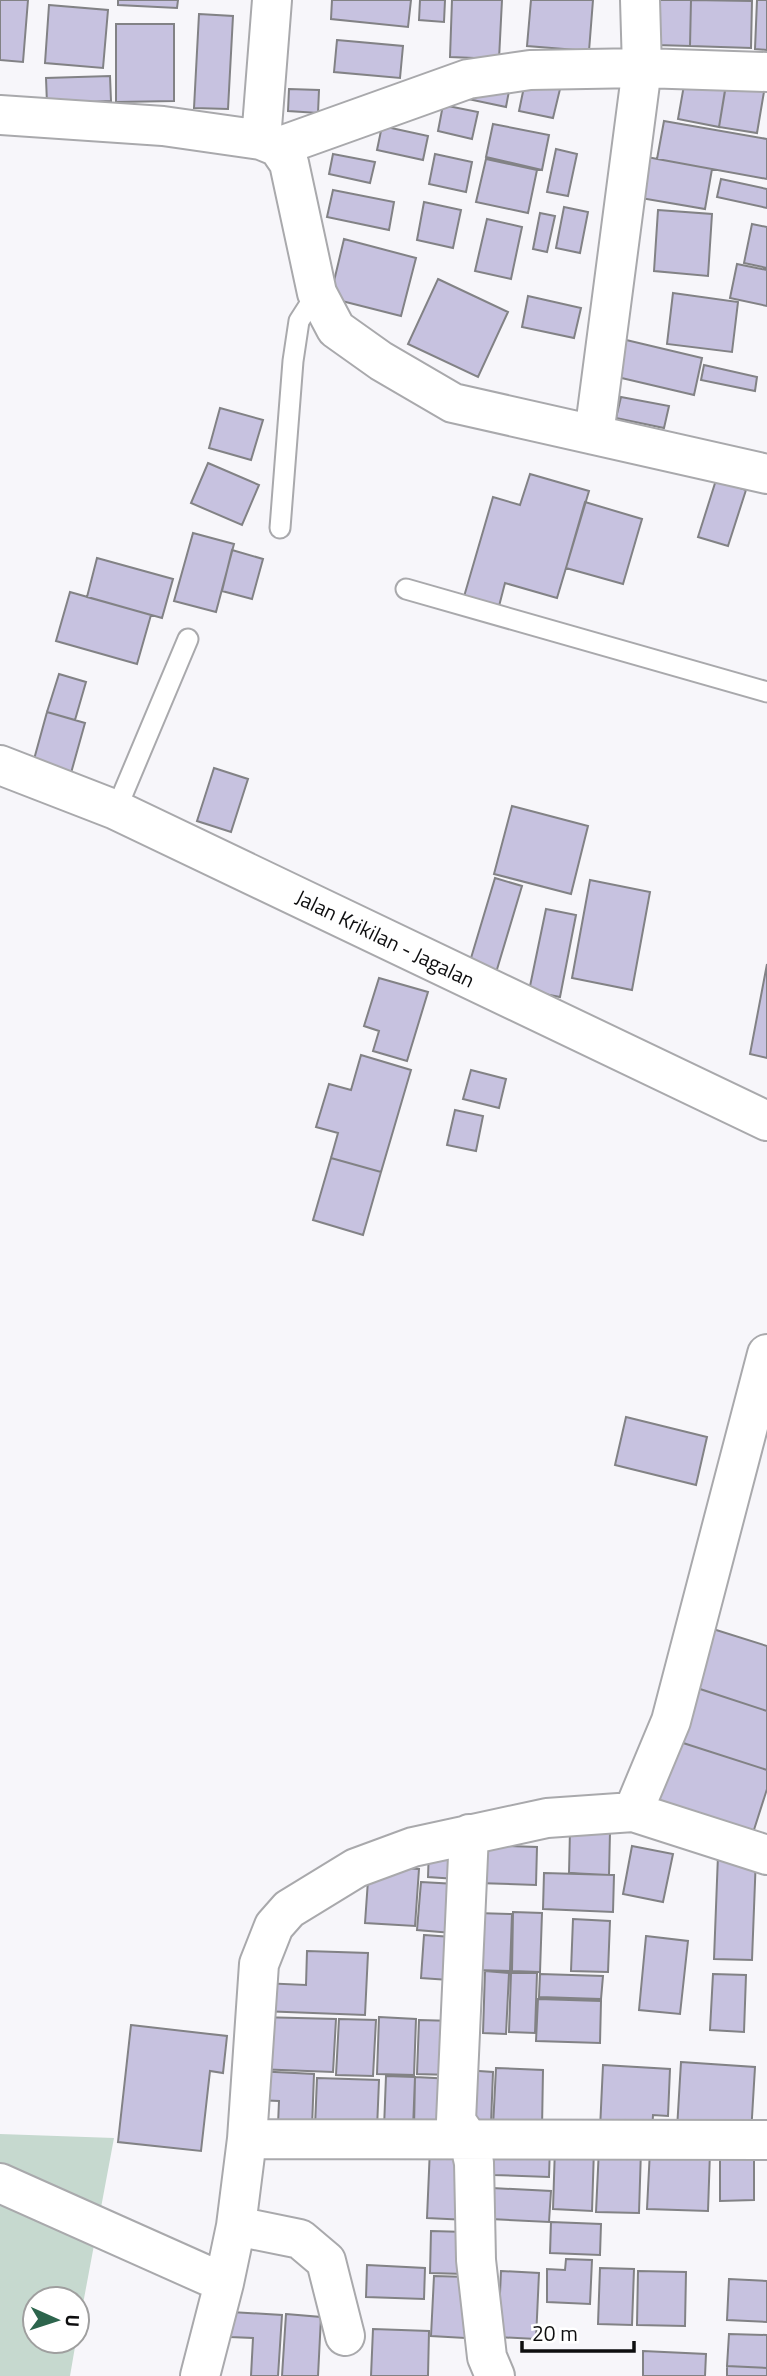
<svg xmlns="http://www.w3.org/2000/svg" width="767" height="2376" font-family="'Titillium Web',sans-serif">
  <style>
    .green { fill: #c6d9cf }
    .building { fill: #c7c2e0; stroke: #828285; stroke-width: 2 }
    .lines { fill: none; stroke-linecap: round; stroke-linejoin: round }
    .lane-casing { stroke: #a9a9ac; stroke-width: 23 }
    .street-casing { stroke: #a9a9ac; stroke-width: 42 }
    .lane { stroke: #fff; stroke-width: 19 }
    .street { stroke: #fff; stroke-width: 38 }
    .labels { text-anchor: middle; stroke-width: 5; stroke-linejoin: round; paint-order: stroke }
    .street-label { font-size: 21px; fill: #0e0e0f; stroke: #fff }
  </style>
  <rect width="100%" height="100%" fill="#f7f6fa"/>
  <path class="green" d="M0 2134 114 2138 77 2336V2299H35V2341H76L70 2376H0Z"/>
  <path class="building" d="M0 0H28L23 62 0 60Z
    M118 0H178L177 8 118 5Z
    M332 0H411L408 27 331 19Z
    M420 0H445L444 22 419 20Z
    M452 0H502L499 59 450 57Z
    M531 0H593L589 51 527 46Z
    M657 0H691L690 46 656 45Z
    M691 0 752 1 751 48 690 46Z
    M757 0H767V50L755 49Z
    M49 5 108 10 103 68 45 63Z
    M199 14 233 16 228 109 194 108Z
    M116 24H174V101L116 102Z
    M337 40 403 46 400 78 334 72Z
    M728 73 766 80 757 133 719 127Z
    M110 76 111 101 47 104 46 78Z
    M727 78 719 127 678 119 684 85Z
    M525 82 560 89 553 118 519 111Z
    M472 83 509 91 506 107 468 99Z
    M289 89 319 90 318 113 288 111Z
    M443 105 478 112 472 139 438 131Z
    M664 121 767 139V179L657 159Z
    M493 124 549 135 542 170 486 157Z
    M382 126 428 136 423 160 377 150Z
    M556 149 577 154 568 196 547 192Z
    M333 154 375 162 370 183 329 174Z
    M435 154 472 162 466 192 429 184Z
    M636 155 712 169 705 209 629 196Z
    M486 159 537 170 528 213 476 202Z
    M721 179 767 189V208L717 197Z
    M333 190 394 202 389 230 327 217Z
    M424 202 461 210 453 248 417 240Z
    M564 207 588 212 580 253 556 248Z
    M658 210 712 214 708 276 654 271Z
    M540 213 555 216 547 252 533 249Z
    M487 219 522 227 511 279 475 271Z
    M752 224 767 227V268L744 263Z
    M344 239 416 258 401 316 330 298Z
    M737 264 767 270V306L730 298Z
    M438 279 508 312 478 377 408 344Z
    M673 293 738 302 732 352 667 344Z
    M528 296 581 308 574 338 522 327Z
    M622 339 702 358 694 395 613 376Z
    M704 365 757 377 755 391 701 380Z
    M621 397 669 406 664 428 616 418Z
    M220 408 263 420 251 460 209 448Z
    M208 463 259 485 242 525 191 503Z
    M530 474 589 491 557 598 505 583 498 610 463 600 493 497 520 505Z
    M716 480 746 490 728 546 698 537Z
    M585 502 642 519 623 584 566 568Z
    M193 533 234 544 216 612 174 601Z
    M232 550 263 559 252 599 222 591Z
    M97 558 173 579 162 618 87 597Z
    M70 592 151 615 137 664 56 641Z
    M59 674 86 682 75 720 47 712Z
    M47 712 85 723 71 773 33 763Z
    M214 768 248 779 231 832 197 821Z
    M512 806 588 826 571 894 494 874Z
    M495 878 522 886 495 976 468 968Z
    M590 880 650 892 632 990 572 978Z
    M546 909 576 915 560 997 529 991Z
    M767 964V1058L750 1054Z
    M379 978 428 992 407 1061 373 1051 379 1031 364 1026Z
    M361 1055 411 1070 381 1172 331 1158 338 1133 316 1127 329 1084 351 1090Z
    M471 1070 506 1079 499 1108 463 1099Z
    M455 1110 483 1116 476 1151 447 1145Z
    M331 1158 381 1172 363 1235 313 1220Z
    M626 1417 707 1437 696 1485 615 1465Z
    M713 1629 767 1646V1711L694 1687Z
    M694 1687 767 1711V1770L677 1741Z
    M677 1741 767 1770V1789L752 1836 656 1805Z
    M570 1830 610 1832 609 1875 569 1873Z
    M479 1845 537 1847 536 1885 477 1883Z
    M632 1846 673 1854 663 1902 623 1894Z
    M429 1848 458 1850 456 1879 428 1877Z
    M718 1855 756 1856 752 1960 714 1959Z
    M369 1866 419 1869 415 1926 365 1923Z
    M544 1873 614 1875 613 1912 543 1909Z
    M421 1882 456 1884 452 1933 417 1930Z
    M513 1912 542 1913 540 1972 512 1971Z
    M476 1913 512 1914 510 1971 475 1970Z
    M573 1919 610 1921 608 1972 571 1971Z
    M424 1935 452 1937 449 1980 421 1978Z
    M646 1936 688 1941 680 2014 639 2010Z
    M307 1951 368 1953 365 2015 261 2011 262 1983 306 1985Z
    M485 1971 509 1973 506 2034 483 2033Z
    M511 1973H537L535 2033 509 2032Z
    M540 1974 603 1976 601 1999 539 1997Z
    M713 1974 746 1975 744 2032 710 2030Z
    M538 1999 601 2001 600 2043 536 2041Z
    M258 2017 336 2019 333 2072 256 2069Z
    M379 2017 416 2019 414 2075 377 2074Z
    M339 2019 376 2020 373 2076 336 2075Z
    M419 2020 453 2021 451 2075 417 2074Z
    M131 2025 227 2036 223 2073 210 2071 201 2151 118 2142Z
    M681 2062 755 2067 751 2134 677 2129Z
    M603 2065 670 2069 668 2116 653 2115 652 2132 600 2129Z
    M496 2068 543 2070 542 2129 493 2127Z
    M464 2070 493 2072 491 2124 462 2123Z
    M255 2071 314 2074 312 2127 278 2125 279 2101 254 2100Z
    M386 2076 415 2077 413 2129 384 2128Z
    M415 2077 453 2079 451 2130 414 2128Z
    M317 2078 379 2080 377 2129 315 2127Z
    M494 2144 550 2146 549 2177 493 2175Z
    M555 2147 594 2149 592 2211 553 2209Z
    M754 2147V2200L720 2201V2148Z
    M430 2148 470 2150 467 2220 427 2218Z
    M599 2148 641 2150 639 2213 596 2212Z
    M650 2150 710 2152 708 2211 647 2209Z
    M492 2188 551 2191 549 2222 491 2219Z
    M551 2222 601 2224 600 2255 550 2253Z
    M431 2231 466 2232 465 2274 430 2273Z
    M566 2259 592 2260 590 2304 547 2302V2269L565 2270Z
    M367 2265 425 2268 424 2299 366 2297Z
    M600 2268 634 2269 632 2325 598 2324Z
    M501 2271 539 2273 536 2339 498 2337Z
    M638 2271 686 2272 685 2326 637 2325Z
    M434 2276 468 2277 465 2338 431 2336Z
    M729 2279 767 2281V2322L727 2320Z
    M231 2312 282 2315 278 2376H251L253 2338 230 2337Z
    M286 2314 321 2317 318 2376H282Z
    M373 2329 429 2331 428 2376H371Z
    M729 2334 767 2335V2368L727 2366Z
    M643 2351 706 2354 705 2376H643Z
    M727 2366 767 2368V2376H727Z"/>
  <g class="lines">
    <defs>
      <path id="lane" d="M280 528 293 361 299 321 317 293
        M406 589 767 692
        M116 810 188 639"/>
      <path id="street" d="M0 115 163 126 261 140 278 147 289 163 317 293 336 329 381 361 453 403 767 474
        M261 140 272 0
        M278 147 468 79 530 70 642 68 767 72
        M594 435 642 68 640 0
        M0 765 116 810 767 1121
        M633 1812 767 1855
        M469 1834 456 2121 469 2140 474 2163 476 2260 487 2357 495 2376
        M247 2139 767 2140
        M0 2183 224 2283
        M236 2226 300 2239 326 2261 345 2336
        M200 2376 224 2283 236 2226 247 2139 259 1964 274 1926 289 1909 356 1868 413 1847 547 1818 633 1812 671 1721 767 1354"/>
    </defs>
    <use href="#lane" class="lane-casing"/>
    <use href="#street" class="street-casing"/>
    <use href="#lane" class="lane"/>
    <use href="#street" class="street"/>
  </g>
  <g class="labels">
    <g class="street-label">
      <text transform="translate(385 939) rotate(26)" y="7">Jalan Krikilan - Jagalan</text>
    </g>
  </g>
  <g transform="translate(56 2320) rotate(93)"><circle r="33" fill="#ffffff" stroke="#9f9f9f" stroke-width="2"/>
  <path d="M0-5L12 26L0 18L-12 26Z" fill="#2d654d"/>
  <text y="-10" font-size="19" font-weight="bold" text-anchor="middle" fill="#0e0e0f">U</text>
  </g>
  <path d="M522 2341v10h112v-10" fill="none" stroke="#0e0e0f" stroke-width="3.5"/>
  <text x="532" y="2341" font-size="21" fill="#0e0e0f" stroke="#ffffff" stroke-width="5" paint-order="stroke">20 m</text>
</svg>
